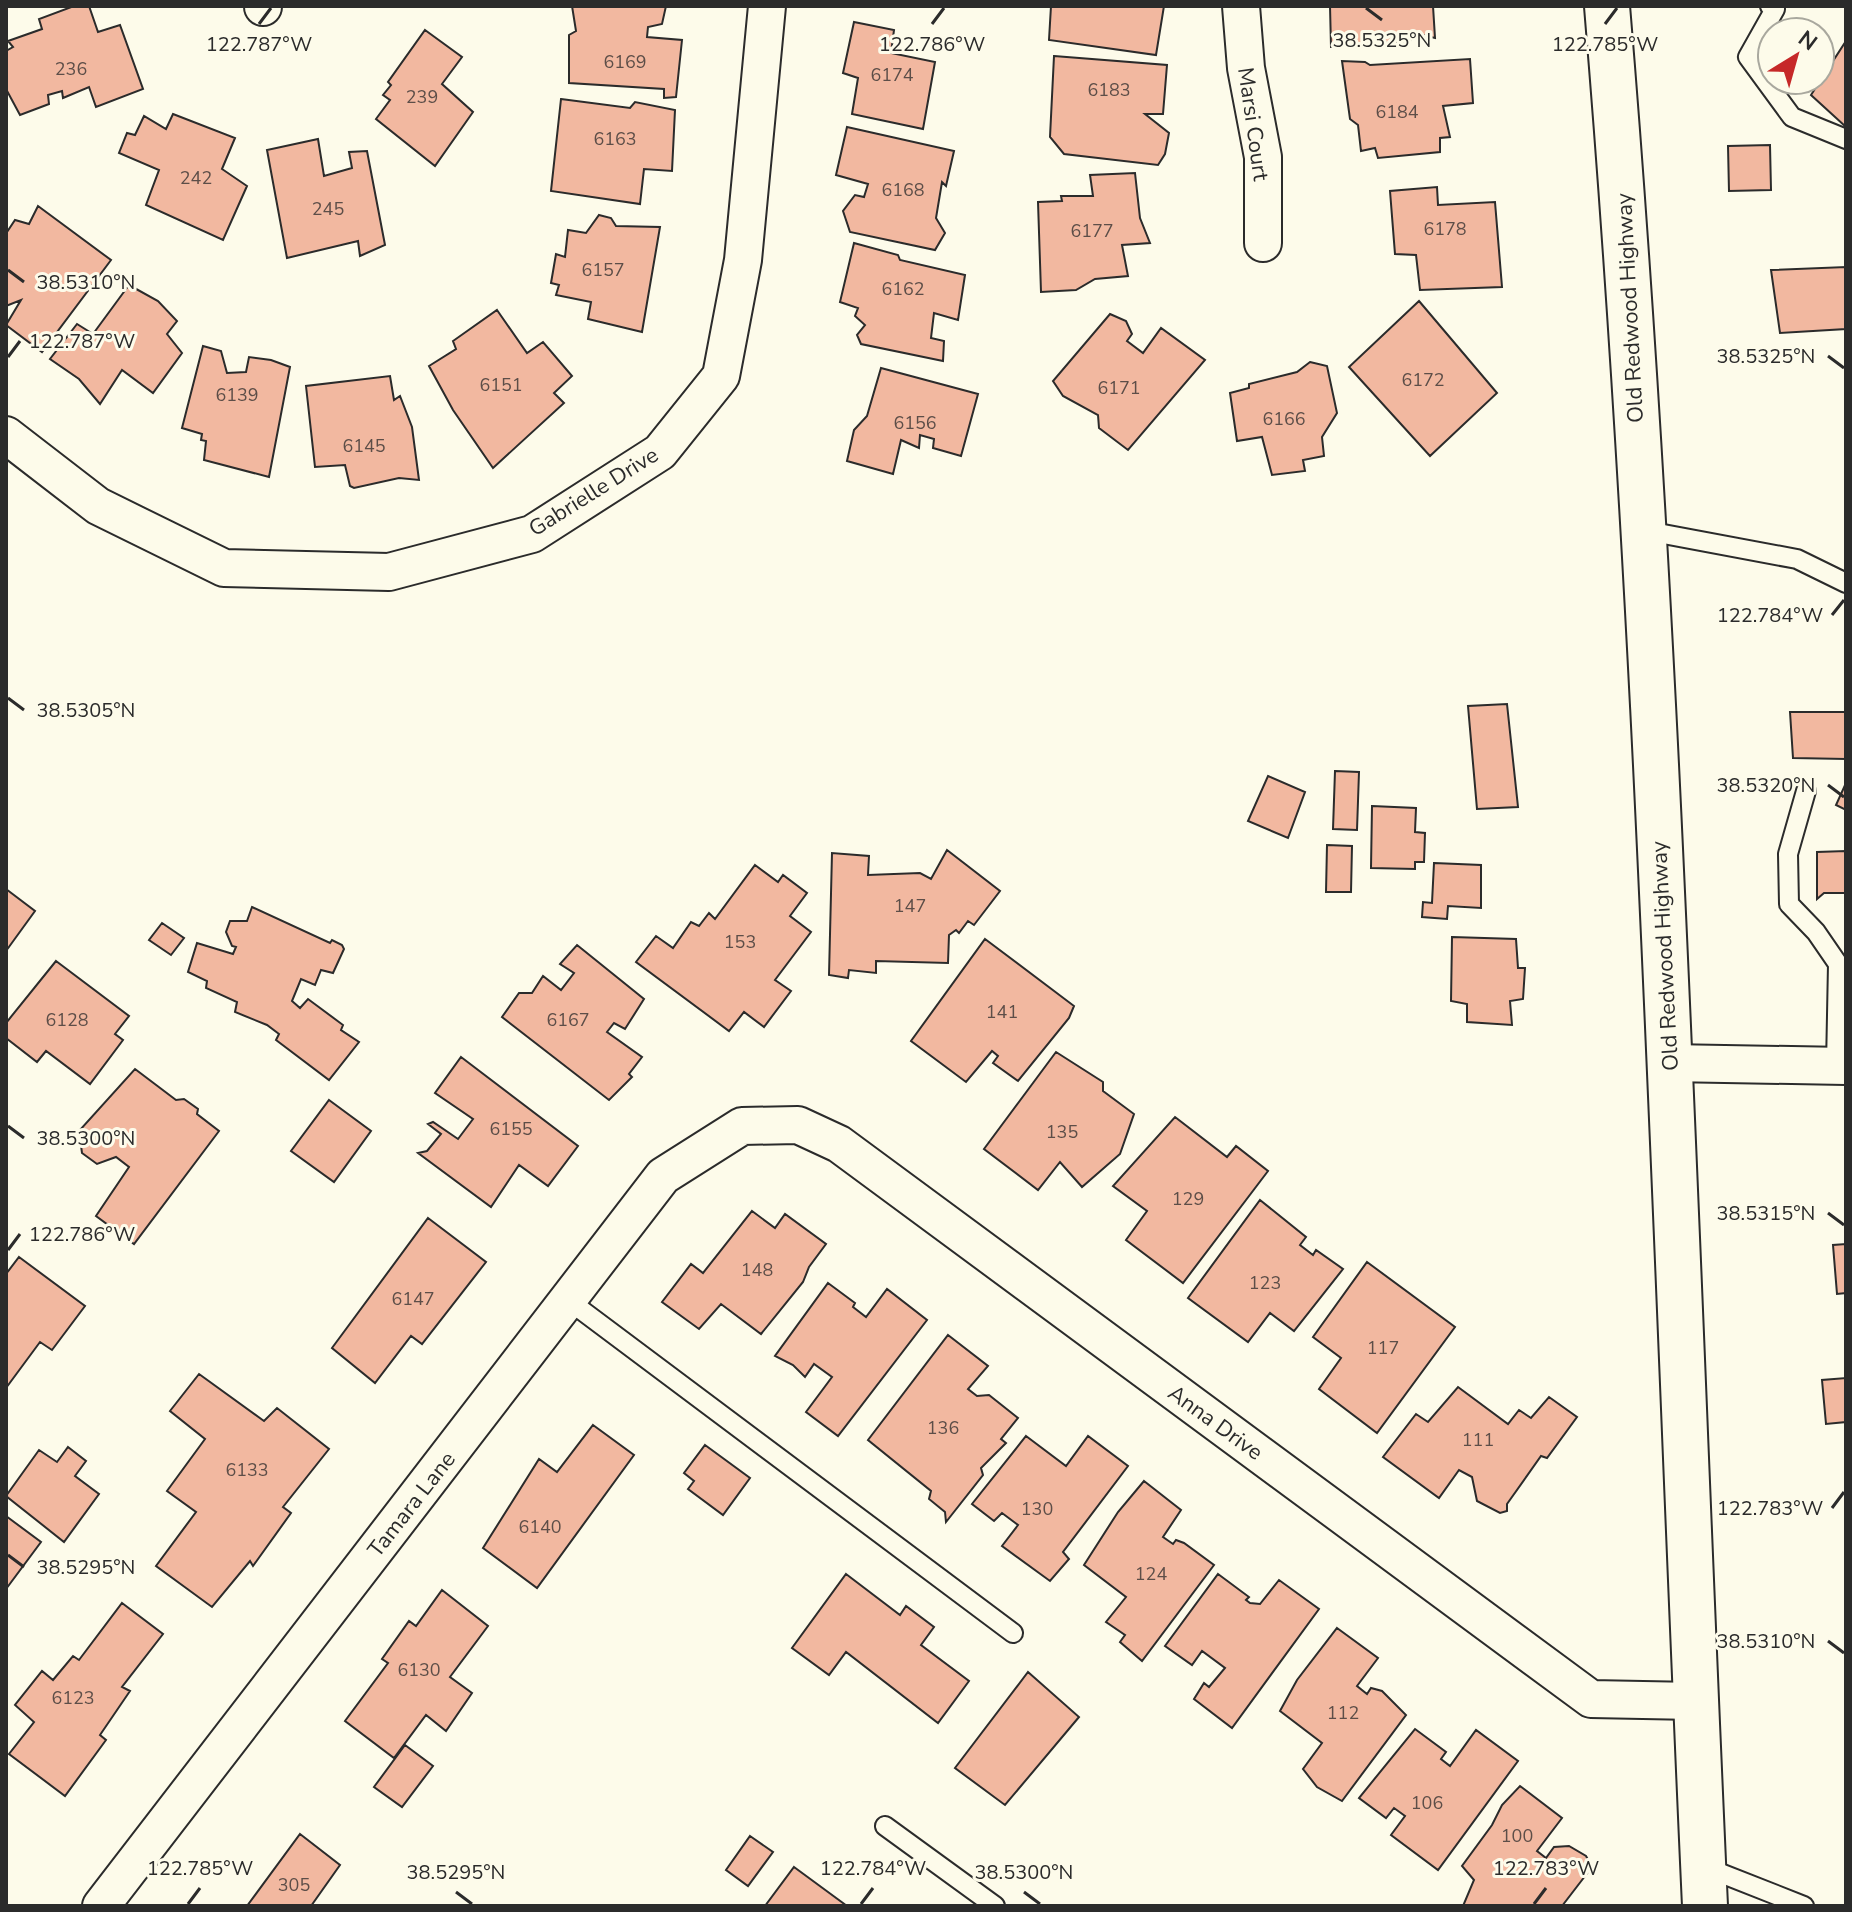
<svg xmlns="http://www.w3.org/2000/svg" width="1852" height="1912" font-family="'Nunito Sans',sans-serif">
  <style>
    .building { fill: #f2b8a0; stroke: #2b2b2b; stroke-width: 2 }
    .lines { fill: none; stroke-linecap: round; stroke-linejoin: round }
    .lane-casing { stroke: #2b2b2b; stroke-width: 22 }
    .street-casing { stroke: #2b2b2b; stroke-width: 40 }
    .secondary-casing { stroke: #2b2b2b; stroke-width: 48 }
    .lane { stroke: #fdfbea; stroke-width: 18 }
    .street { stroke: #fdfbea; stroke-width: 36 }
    .secondary { stroke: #fdfbea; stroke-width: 44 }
    .ticks { fill: none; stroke: #2b2b2b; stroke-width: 3 }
    .labels { text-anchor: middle; stroke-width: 6; stroke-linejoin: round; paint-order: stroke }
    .number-label { font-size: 18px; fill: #5d4e48 }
    .street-label { font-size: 22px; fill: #2b2b2b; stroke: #fdfbea }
    .ticks-label { font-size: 20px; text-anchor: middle; fill: #2b2b2b; stroke: #fdfbea; stroke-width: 6; stroke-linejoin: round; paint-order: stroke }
  </style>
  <rect width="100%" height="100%" fill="#fdfbea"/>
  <path class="building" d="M74 6H89L98 32 120 25 143 89 96 107 89 87 63 98 62 91 48 95 49 104 20 115 6 89V51L13 47 8 41 42 29 39 19Z
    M572 6H666L662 24 648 27 647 37 682 40 676 97 664 98V89L569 83V35L576 31Z
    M1051 6H1164L1156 55 1049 40Z
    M1330 6H1433L1435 38 1414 33 1410 41 1331 47Z
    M854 22 894 30 891 53 935 62 923 129 852 114 858 78 843 73Z
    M425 30 462 57 442 84 473 112 435 166 376 119 390 100 383 95 391 85 388 82Z
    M1846 41V127L1811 95Z
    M1054 56 1167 65 1163 114H1145L1169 133 1165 154 1158 165 1064 154 1050 137Z
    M1470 59 1473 103 1443 106 1450 137 1440 138V152L1378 158 1375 148 1361 151 1358 125 1350 119 1342 61 1365 62 1370 65Z
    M561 99 630 108 635 102 675 110 672 171 644 169 640 204 551 191Z
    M173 114 235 138 222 169 247 186 223 240 146 205 159 170 119 153 127 133 135 135 144 116 166 129Z
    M847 127 954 151 946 186 942 182 936 218 945 233 935 250 850 232 843 211 855 195 864 197 868 184 836 175Z
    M318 139 324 176 352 168 349 152 367 151 385 245 360 256 358 241 287 258 267 150Z
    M1770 145 1771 190 1729 191 1728 146Z
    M1135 173 1140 218 1150 243 1122 245 1128 276 1095 279 1076 290 1041 292 1038 202 1062 201 1061 196H1093L1090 175Z
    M1437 187 1438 205 1495 202 1502 287 1420 290 1416 255 1395 254 1390 191Z
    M38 206 111 260 42 352 6 325 21 300 6 306 7 232 15 220 29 224Z
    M599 215 611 218 616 226 660 227 642 332 588 319 591 302 556 295 559 285 551 283 556 254 565 257 568 230 586 233Z
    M854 243 898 255 900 260 965 275 958 320 934 313 931 338 944 341 943 361 861 344 857 335 865 325 855 316 858 308 840 302Z
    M1846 267V329L1780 333 1771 270Z
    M129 285 158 301 177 321 167 334 182 353 153 393 122 370 100 404 79 379 50 359 77 324 93 334Z
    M1419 301 1497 393 1430 456 1349 367Z
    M497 310 527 353 543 342 572 376 554 393 564 403 493 468 453 410 429 366 456 349 453 341Z
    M1110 314 1126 321 1132 334 1127 341 1143 353 1161 328 1205 360 1128 450 1099 428 1098 415 1063 396 1053 381Z
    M203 346 221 351 227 373 246 372 249 357 271 360 290 367 269 477 204 460 206 441 201 440 202 434 182 428Z
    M1310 362 1327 366 1337 413 1322 437 1324 456 1303 460 1305 471 1272 475 1262 437 1237 441 1230 393 1249 388V384L1297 372Z
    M881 368 978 394 961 456 933 448 934 439 920 435 919 448 901 440 893 474 847 461 854 430 867 416Z
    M390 376 394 400 400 396 412 427 419 480 399 478 354 488 350 486 345 465 315 467 306 386Z
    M1507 704 1518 807 1477 809 1468 706Z
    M1790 712H1846V759L1793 758Z
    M1335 771 1359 772 1357 830 1333 829Z
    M1268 776 1305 792 1288 838 1248 821Z
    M1846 783V810L1836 805Z
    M1372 806 1416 808 1415 832 1425 833 1424 862H1415V869L1371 868Z
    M1327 845 1352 846 1351 892H1326Z
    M947 850 1000 891 974 925 968 921 959 933 956 930 949 935 948 963 876 961V973L849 970 848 978 829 975 832 853 869 856 868 875 920 873 931 879Z
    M1846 851V893H1824L1817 899V852Z
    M1434 863 1481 865V908L1448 906 1447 919 1422 917 1423 902 1432 903Z
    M755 865 778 882 783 875 807 893 790 916 811 932 775 980 791 991 764 1027 744 1012 729 1031 636 962 656 936 673 948 691 922 699 926 709 913 715 919Z
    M6 889 35 911 6 951Z
    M252 907 330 943 332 940 342 945 344 949 333 973 321 970 315 985 301 979 292 1001 300 1008 308 999 343 1025 341 1030 359 1042 329 1080 276 1040 279 1034 267 1025 235 1012 237 1002 206 988 207 981 188 972 197 943 233 954 236 947 232 946 226 932 230 921H247Z
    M162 923 184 938 171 955 149 940Z
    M1452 937 1516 939 1518 968H1525L1523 999 1510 1001 1512 1025 1467 1022V1004L1451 1001Z
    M985 939 1074 1006 1069 1018 1018 1081 993 1063 998 1056 992 1051 966 1082 911 1041Z
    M577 945 644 999 625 1029 614 1023 607 1032 642 1057 629 1074 632 1077 609 1100 502 1017 519 993H532L543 976 561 990 574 973 560 964Z
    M56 961 129 1016 115 1034 123 1040 90 1084 46 1051 37 1062 6 1038V1023Z
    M1056 1052 1103 1082V1091L1134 1114 1120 1154 1082 1187 1060 1162 1038 1190 984 1149Z
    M461 1057 578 1146 548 1186 519 1165 491 1207 418 1153 427 1151 441 1134 428 1124 433 1122 458 1139 473 1119 435 1093Z
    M135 1069 176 1100 184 1099 198 1109 197 1114 219 1131 134 1244 96 1216 129 1167 116 1157 97 1164 82 1153 79 1131Z
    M329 1100 371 1131 334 1182 291 1151Z
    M1175 1117 1227 1157 1236 1146 1268 1171 1183 1283 1126 1240 1147 1211 1113 1186Z
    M1260 1200 1306 1237 1300 1245 1313 1255 1316 1250 1343 1269 1294 1331 1270 1313 1248 1342 1188 1298Z
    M752 1211 775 1228 785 1214 826 1244 809 1267 803 1282 761 1334 721 1304 699 1329 662 1302 691 1264 703 1273Z
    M428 1218 486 1262 422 1344 411 1336 375 1383 332 1348Z
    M1846 1244V1293L1837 1294 1833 1245Z
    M19 1257 85 1306 52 1350 40 1342 6 1388V1274Z
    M1367 1262 1455 1327 1377 1433 1319 1389 1341 1358 1313 1337Z
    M828 1283 855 1303 853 1307 866 1317 887 1289 927 1320 838 1436 806 1412 832 1377 814 1364 805 1377 793 1365 775 1356Z
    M948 1335 988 1366 968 1389 977 1396 989 1395 1018 1418 1001 1439 1006 1443 981 1468 983 1475 946 1522 945 1512 929 1499 931 1491 868 1440Z
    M199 1374 264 1421 277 1408 329 1449 283 1507 291 1513 253 1566 250 1561 212 1607 156 1566 196 1512 167 1491 205 1439 170 1411Z
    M1846 1378V1422L1826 1424 1822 1380Z
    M1458 1387 1508 1424 1519 1410 1531 1418 1549 1397 1577 1417 1547 1458 1541 1456 1507 1504V1511L1500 1513 1477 1501 1472 1477 1459 1470 1439 1498 1383 1457 1416 1414 1428 1422Z
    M593 1425 634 1455 537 1588 483 1548 539 1459 557 1472Z
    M1026 1436 1066 1466 1088 1436 1128 1466 1063 1552 1069 1559 1050 1581 1002 1546 1018 1525 1002 1513 994 1521 972 1504Z
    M705 1445 750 1478 723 1515 688 1489 694 1481 684 1473Z
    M68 1447 86 1461 75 1476 99 1494 64 1542 6 1496 39 1450 57 1462Z
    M1144 1481 1181 1510 1163 1537 1173 1544 1176 1540 1184 1543 1214 1565 1142 1661 1120 1642 1125 1635 1106 1622 1126 1597 1084 1565 1118 1512Z
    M6 1516 41 1542 6 1589Z
    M846 1574 900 1615 906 1606 934 1627 921 1645 969 1681 938 1723 846 1652 829 1675 792 1648Z
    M1218 1574 1249 1597 1246 1600 1250 1603 1260 1604 1279 1580 1319 1609 1232 1728 1194 1699 1204 1683 1209 1687 1225 1668 1202 1651 1192 1665 1165 1646Z
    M442 1590 488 1626 450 1677 472 1693 446 1731 426 1715 394 1758 345 1721 388 1663 382 1659 409 1621 416 1626Z
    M122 1603 163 1634 122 1687 130 1691 100 1735 106 1740 65 1796 9 1754 34 1722 15 1705 42 1671 53 1680 73 1656 79 1660Z
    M1337 1628 1378 1658 1357 1686 1367 1694 1371 1688 1382 1691 1406 1715 1342 1801 1317 1787 1303 1769 1322 1743 1280 1711 1297 1680Z
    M1028 1672 1079 1717 1005 1805 955 1768Z
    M1415 1729 1446 1752 1441 1759 1450 1766 1476 1730 1518 1761 1438 1870 1391 1835 1405 1816 1394 1808 1386 1818 1359 1798Z
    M405 1745 433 1766 402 1807 374 1787Z
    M1520 1786 1562 1818 1537 1851 1546 1858 1554 1847 1569 1846 1586 1856 1592 1867 1562 1906H1463L1474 1880 1462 1866 1492 1825 1502 1805Z
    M300 1834 340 1865 311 1906H247Z
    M750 1836 773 1852 748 1886 726 1870Z
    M794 1867 847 1906H765Z"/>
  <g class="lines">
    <defs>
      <path id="lane" d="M1770 6 1775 9 1748 57 1792 117 1846 139
        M1642 530 1797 559 1846 583
        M1806 791 1788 854 1789 904 1816 932 1838 964 1836 1066
        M568 1300 1013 1633
        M885 1826 995 1906
        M1705 1867 1804 1906"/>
      <path id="street" d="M1241 6 1246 68 1263 157V243
        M263 7V6
        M6 435 98 506 224 568 389 572 532 534 660 452 721 376 743 260 767 6
        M1669 1063 1846 1066
        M101 1906 663 1176 742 1126 798 1125 839 1144 1591 1699 1695 1701"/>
      <path id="secondary" d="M1607 6C1660 638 1676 1273 1705 1906"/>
    </defs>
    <use href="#lane" class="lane-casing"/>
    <use href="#street" class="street-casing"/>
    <use href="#secondary" class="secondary-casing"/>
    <use href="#lane" class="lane"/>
    <use href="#street" class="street"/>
    <use href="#secondary" class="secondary"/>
  </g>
  <path class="ticks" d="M1366 8 1382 20M259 24 271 8M932 24 944 8M1605 24 1617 8M8 270 24 282M1828 356 1844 368M8 357 20 341M1832 615 1844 600M8 698 24 710M1828 785 1844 797M8 1126 24 1138M1828 1213 1844 1225M8 1250 20 1234M1832 1508 1844 1492M8 1555 24 1567M1828 1641 1844 1653M456 1892 472 1904M1024 1892 1040 1904M188 1904 200 1888M861 1904 873 1888M1534 1904 1546 1888"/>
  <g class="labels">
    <g class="number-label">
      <text x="625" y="68">6169</text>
      <text x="71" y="75">236</text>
      <text x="892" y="81">6174</text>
      <text x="1109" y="96">6183</text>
      <text x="422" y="103">239</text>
      <text x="1397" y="118">6184</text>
      <text x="615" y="145">6163</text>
      <text x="196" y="184">242</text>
      <text x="903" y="196">6168</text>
      <text x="328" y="215">245</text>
      <text x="1445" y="235">6178</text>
      <text x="1092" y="237">6177</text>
      <text x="603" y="276">6157</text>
      <text x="903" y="295">6162</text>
      <text x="1423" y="386">6172</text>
      <text x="501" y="391">6151</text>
      <text x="1119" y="394">6171</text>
      <text x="237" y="401">6139</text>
      <text x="1284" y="425">6166</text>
      <text x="915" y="429">6156</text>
      <text x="364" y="452">6145</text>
      <text x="910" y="912">147</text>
      <text x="740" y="948">153</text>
      <text x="1002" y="1018">141</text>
      <text x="67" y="1026">6128</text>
      <text x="568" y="1026">6167</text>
      <text x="511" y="1135">6155</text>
      <text x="1062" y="1138">135</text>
      <text x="1188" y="1205">129</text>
      <text x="757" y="1276">148</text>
      <text x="1265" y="1289">123</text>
      <text x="413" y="1305">6147</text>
      <text x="1383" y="1354">117</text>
      <text x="943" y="1434">136</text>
      <text x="1478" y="1446">111</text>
      <text x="247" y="1476">6133</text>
      <text x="1037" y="1515">130</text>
      <text x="540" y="1533">6140</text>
      <text x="1151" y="1580">124</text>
      <text x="419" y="1676">6130</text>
      <text x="73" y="1704">6123</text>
      <text x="1343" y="1719">112</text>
      <text x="1427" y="1809">106</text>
      <text x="1517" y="1842">100</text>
      <text x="294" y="1891">305</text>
    </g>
    <g class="street-label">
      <text transform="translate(1254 124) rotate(82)" y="8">Marsi Court</text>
      <text transform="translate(1629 308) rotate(-93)" y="8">Old Redwood Highway</text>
      <text transform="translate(593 491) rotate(-32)" y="8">Gabrielle Drive</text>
      <text transform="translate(1664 956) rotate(-93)" y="8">Old Redwood Highway</text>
      <text transform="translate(1216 1422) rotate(36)" y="8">Anna Drive</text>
      <text transform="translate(411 1504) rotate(-52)" y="8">Tamara Lane</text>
    </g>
  </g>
  <g class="ticks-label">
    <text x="1382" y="47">38.5325°N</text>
    <text x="259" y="51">122.787°W</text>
    <text x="932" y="51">122.786°W</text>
    <text x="1605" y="51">122.785°W</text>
    <text x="86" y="289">38.5310°N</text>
    <text x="82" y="348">122.787°W</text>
    <text x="1766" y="363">38.5325°N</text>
    <text x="1770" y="622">122.784°W</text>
    <text x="86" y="717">38.5305°N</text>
    <text x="1766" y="792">38.5320°N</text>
    <text x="86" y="1145">38.5300°N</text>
    <text x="1766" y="1220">38.5315°N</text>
    <text x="82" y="1241">122.786°W</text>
    <text x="1770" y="1515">122.783°W</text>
    <text x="86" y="1574">38.5295°N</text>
    <text x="1766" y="1648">38.5310°N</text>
    <text x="200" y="1875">122.785°W</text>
    <text x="873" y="1875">122.784°W</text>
    <text x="1546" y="1875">122.783°W</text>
    <text x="456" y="1879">38.5295°N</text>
    <text x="1024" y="1879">38.5300°N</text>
  </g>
  <rect width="1852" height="1912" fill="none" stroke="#2b2b2b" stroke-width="16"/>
  <g transform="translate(1796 56) rotate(37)"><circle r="38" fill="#fdfbea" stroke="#a9a89e" stroke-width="2"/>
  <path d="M0-6L14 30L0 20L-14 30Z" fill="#c62828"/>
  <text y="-12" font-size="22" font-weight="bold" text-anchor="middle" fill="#2b2b2b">N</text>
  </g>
</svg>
